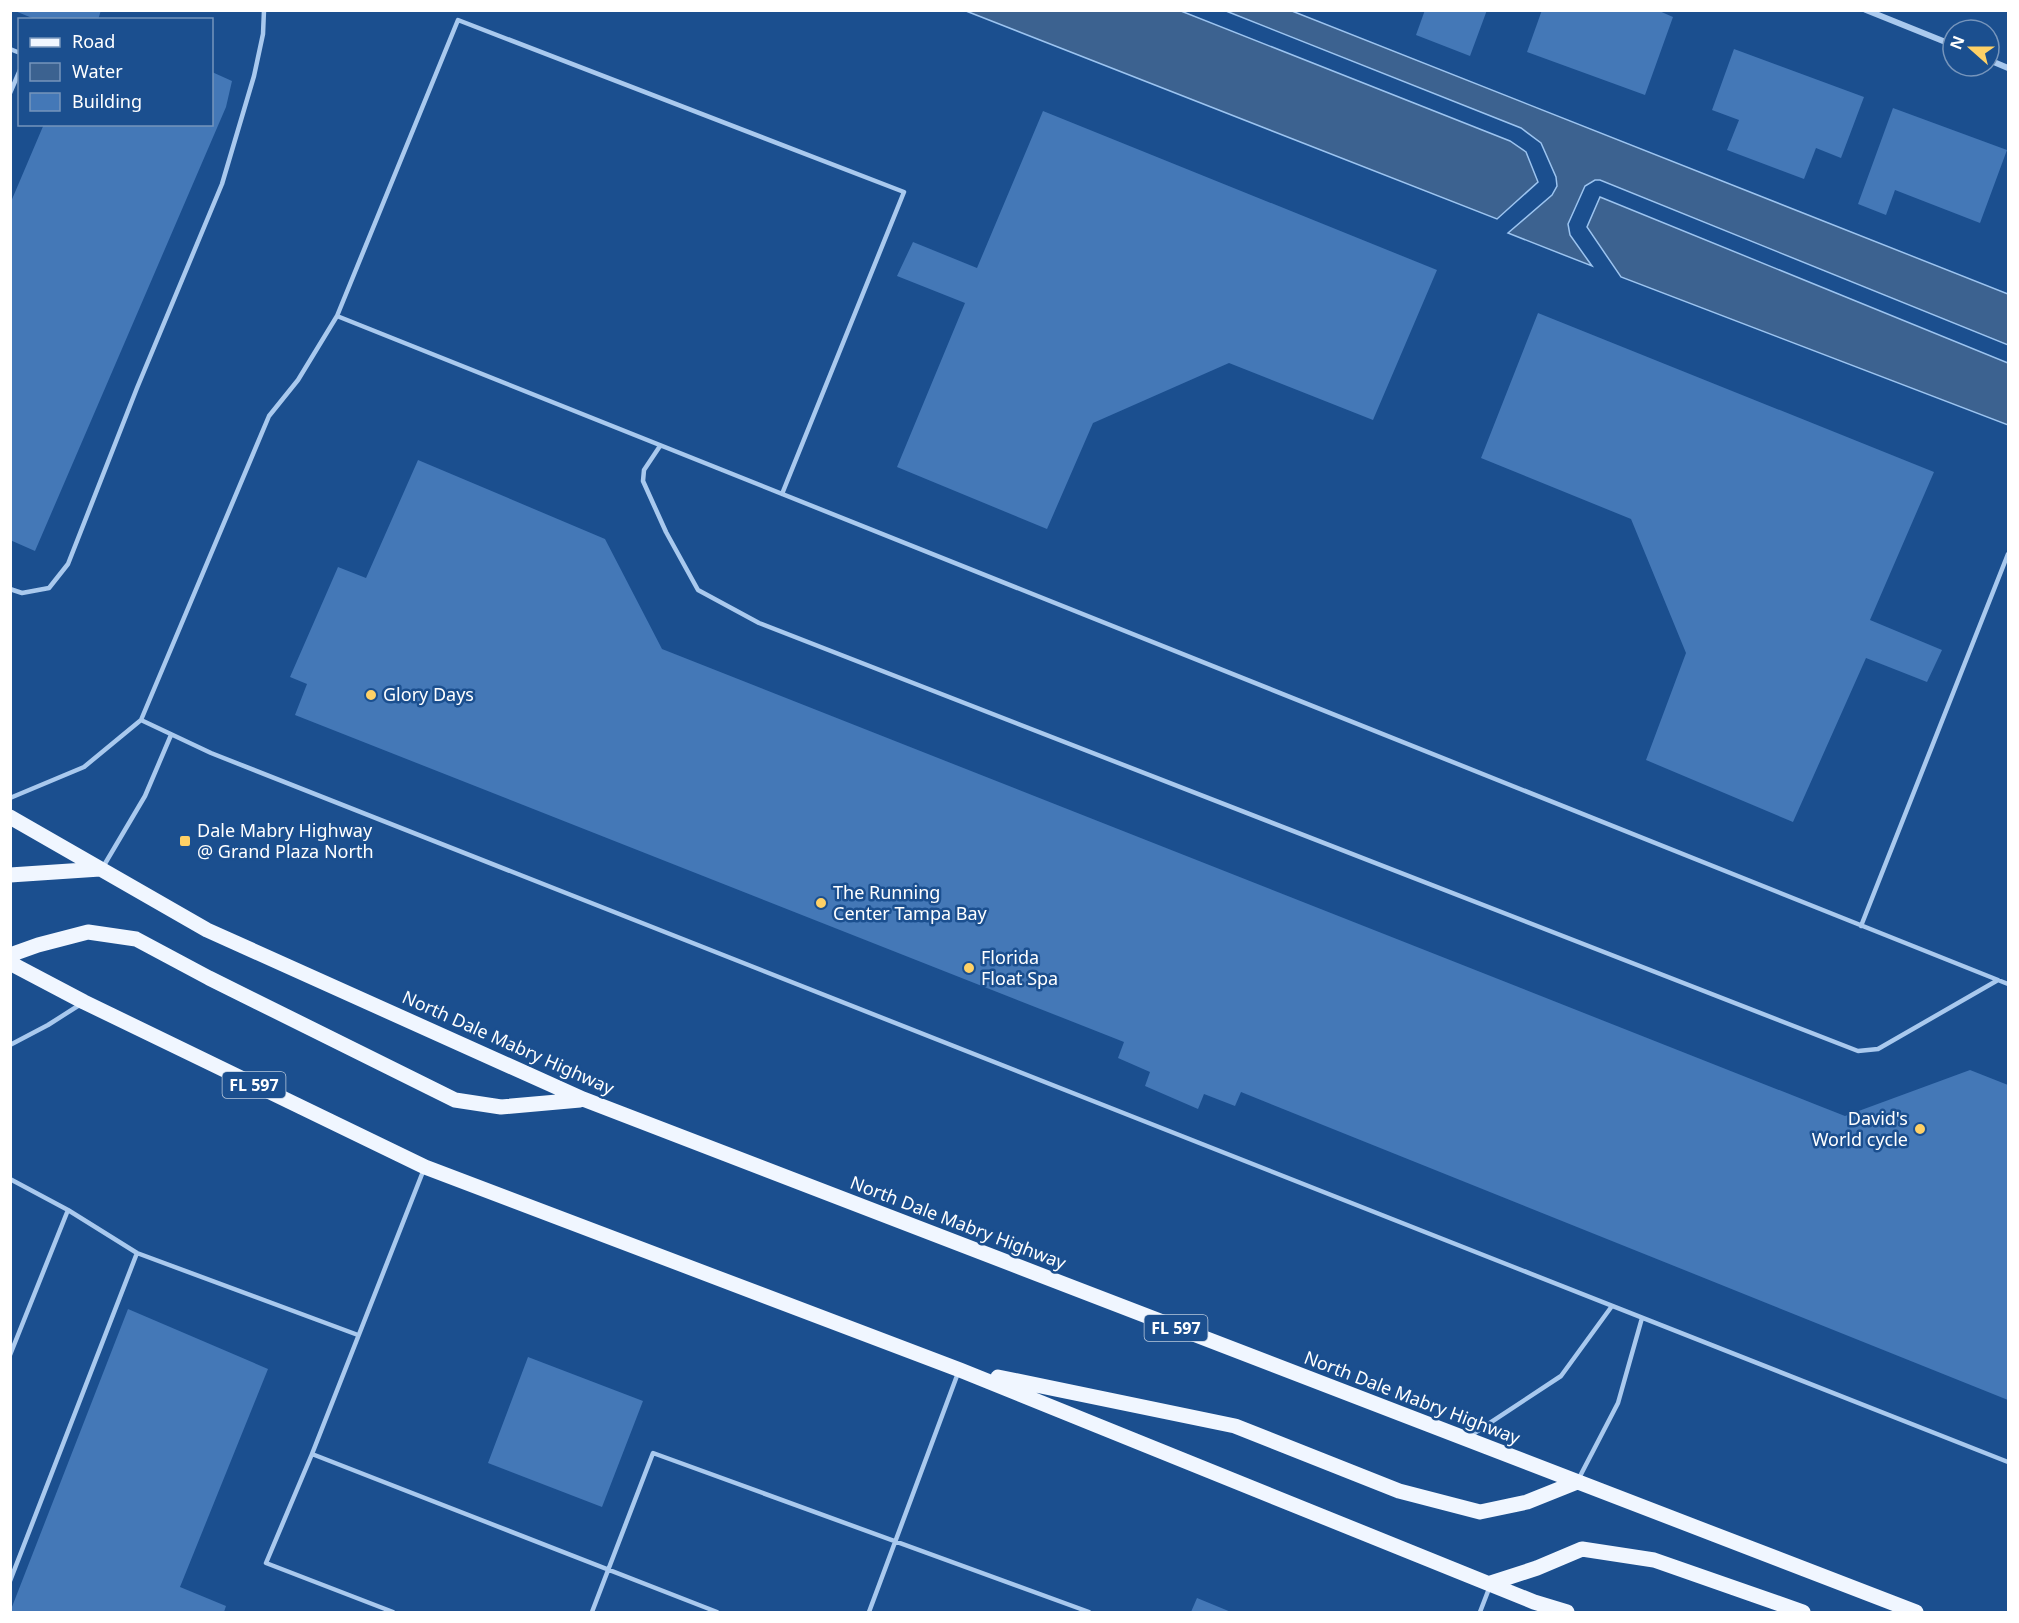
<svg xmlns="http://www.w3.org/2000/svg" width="2019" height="1623" font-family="'Noto Sans',sans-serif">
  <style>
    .water { fill: #3c6290; stroke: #9cc4f0; stroke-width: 1.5 }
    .building { fill: #4478b7 }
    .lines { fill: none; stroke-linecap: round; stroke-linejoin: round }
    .service { stroke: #a9c9ee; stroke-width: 4.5 }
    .minor { stroke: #a9c9ee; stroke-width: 6 }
    .primary { stroke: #f0f6ff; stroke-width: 15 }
    .poi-dot { fill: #ffd166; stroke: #1b4f8f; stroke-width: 2 }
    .labels { text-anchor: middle; stroke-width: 5; stroke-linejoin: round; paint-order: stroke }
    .shield { fill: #1b4f8f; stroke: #bbcadd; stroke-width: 1.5 }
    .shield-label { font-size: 16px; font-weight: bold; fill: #fff }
    .poi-label { font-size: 18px; fill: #fff; stroke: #1b4f8f; text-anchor: start }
    .street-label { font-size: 18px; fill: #fff; stroke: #1b4f8f }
  </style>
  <rect width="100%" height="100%" fill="#1b4f8f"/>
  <path class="water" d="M966 11H1181L1510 141 1526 152 1538 182 1497 219Z
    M1226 11H1292L2008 294V345L1600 180H1595L1585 186 1568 224 1570 235 1592 266 1508 233 1552 195 1557 186 1556 177 1541 143 1521 128Z
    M1600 197 2008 363V425L1621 277 1587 227Z"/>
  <path class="building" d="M101 10 98 20H37L15 11Z
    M1425 10H1487L1470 56 1416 35Z
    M1542 10H1657L1673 17 1645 95 1527 52Z
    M1734 49 1864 97 1841 158 1816 148 1804 179 1727 150 1739 120 1712 110Z
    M212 72 232 81 226 107 35 551 10 540V204L44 124H212Z
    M1893 108 2007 150 1980 223 1895 190 1886 215 1858 204Z
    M1043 111 1437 270 1373 420 1229 363 1093 423 1047 529 897 467 965 303 897 276 913 242 977 268Z
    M1538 313 1934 472 1870 620 1942 650 1927 682 1866 658 1793 822 1646 760 1686 653 1631 519 1481 458Z
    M418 460 605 539 662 649 1817 1105 1845 1116 1970 1070 2008 1085V1400L1241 1092 1235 1106 1204 1094 1198 1109 1145 1086 1150 1072 1118 1058 1124 1042 295 715 307 684 290 677 338 567 366 578Z
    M128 1309 268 1369 180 1587 226 1606 224 1612H10Z
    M528 1357 643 1401 602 1507 488 1463Z
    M1197 1598 1231 1612H1191Z"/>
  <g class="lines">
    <path class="service" d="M10 49 20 53
      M10 93 20 70
      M337 316 458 20 904 192 782 494
      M660 446 644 470 643 481 666 532 698 590 759 623 1858 1051 1878 1049 1998 980
      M10 589 22 593 49 588 68 564 137 388 222 184 254 76 263 34 264 10
      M141 720 211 753 2008 1462
      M10 798 84 767 141 720 269 416 298 380 337 316 2008 984
      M103 867 145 796 171 735
      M1861 926 2008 554
      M10 1045 48 1025 81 1004
      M10 1179 68 1210
      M10 1355 68 1210 137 1253 358 1335
      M1470 1436 1561 1376 1612 1306
      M312 1454 424 1169
      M1578 1480 1618 1403 1642 1318
      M10 1581 137 1253
      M393 1612 266 1563 312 1454 717 1612
      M592 1612 653 1453 1089 1612
      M869 1612 958 1373
      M1480 1612 1490 1586"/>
    <path class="minor" d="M1866 10 1953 45
      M1989 60 2008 68"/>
    <path class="primary" d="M10 817 207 930 583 1099 1916 1612
      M10 875 100 869
      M10 955 38 945 88 932 136 939 209 978 455 1100 501 1107 580 1100
      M10 963 84 1002 425 1167 960 1370 1534 1602 1567 1612
      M998 1377 1235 1426 1399 1491 1480 1512 1527 1502 1577 1482
      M1491 1583 1537 1568 1582 1549 1654 1560 1803 1612"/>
  </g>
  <g class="poi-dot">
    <circle cx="371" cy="695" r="6"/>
    <rect x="179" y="835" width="12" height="12" rx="3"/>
    <circle cx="821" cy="903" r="6"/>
    <circle cx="969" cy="968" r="6"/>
    <circle cx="1920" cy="1129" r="6"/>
  </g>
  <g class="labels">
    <g class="shield">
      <rect x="222.5" y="1072" width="63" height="26" rx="4.5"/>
      <rect x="1144.5" y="1315" width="63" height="26" rx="4.5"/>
    </g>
    <g class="shield-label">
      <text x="254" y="1091">FL 597</text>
      <text x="1176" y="1334">FL 597</text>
    </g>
    <g class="poi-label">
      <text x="383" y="701">Glory Days</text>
      <text x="197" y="837">Dale Mabry Highway<tspan x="197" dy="21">@ Grand Plaza North</tspan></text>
      <text x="833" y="899">The Running<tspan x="833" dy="21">Center Tampa Bay</tspan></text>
      <text x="981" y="964">Florida<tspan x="981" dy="21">Float Spa</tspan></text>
      <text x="1908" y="1125" text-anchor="end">David's<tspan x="1908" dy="21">World cycle</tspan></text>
    </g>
    <g class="street-label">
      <text transform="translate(508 1043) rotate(24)" y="6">North Dale Mabry Highway</text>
      <text transform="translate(958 1223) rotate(21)" y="6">North Dale Mabry Highway</text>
      <text transform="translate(1412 1398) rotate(21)" y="6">North Dale Mabry Highway</text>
    </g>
  </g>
  <rect width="2019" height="1623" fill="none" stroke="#ffffff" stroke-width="24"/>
  <rect x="18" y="18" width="195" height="108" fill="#1b4f8f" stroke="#7695bc" stroke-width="1.5"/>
  <rect x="30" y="38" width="30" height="9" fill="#f0f6ff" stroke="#7695bc" stroke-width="1.5"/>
  <text x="72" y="48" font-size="18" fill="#ffffff">Road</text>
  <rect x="30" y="63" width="30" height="18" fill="#3c6290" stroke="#7695bc" stroke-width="1.5"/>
  <text x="72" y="78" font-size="18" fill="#ffffff">Water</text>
  <rect x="30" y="93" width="30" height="18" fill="#4478b7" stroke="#7695bc" stroke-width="1.5"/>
  <text x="72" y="108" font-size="18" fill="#ffffff">Building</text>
  <g transform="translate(1971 48) rotate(291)"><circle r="28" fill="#1b4f8f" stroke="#7695bc" stroke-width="1.5"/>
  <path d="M0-4.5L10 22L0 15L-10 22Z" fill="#ffd166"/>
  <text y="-9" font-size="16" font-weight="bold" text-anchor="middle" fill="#ffffff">N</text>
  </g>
</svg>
